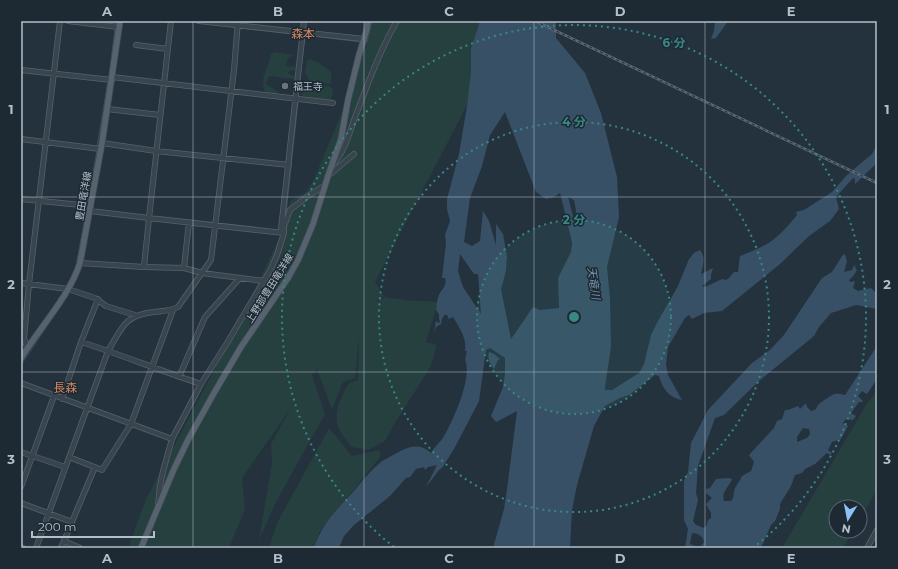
<svg xmlns="http://www.w3.org/2000/svg" width="898" height="569" font-family="Montserrat,'Noto Sans JP',sans-serif">
  <style>
    .green { fill: #263f3f }
    .water { fill: #385065; fill-rule: evenodd }
    .lines { fill: none; stroke-linecap: round; stroke-linejoin: round }
    .stream { stroke: #385065; stroke-width: 1 }
    .river { stroke: #385065; stroke-width: 7 }
    .minor-casing { stroke: #56626c; stroke-width: 6 }
    .major-casing { stroke: #414d57; stroke-width: 7 }
    .minor { stroke: #38444e; stroke-width: 4.5 }
    .major { stroke: #56636e; stroke-width: 5.5 }
    .rail-casing { stroke: #5a6875; stroke-width: 2.5 }
    .rail { stroke: #1d2933; stroke-width: 1; stroke-dasharray: 3; stroke-linecap: butt }
    .grid { fill: none; stroke: #b4bfc9; stroke-width: 1; stroke-opacity: 0.55 }
    .ring { fill: none; stroke: #388885; stroke-width: 2; stroke-dasharray: 2 4 }
    .worship-dot { fill: #6b7280; stroke: #1d2933; stroke-width: 1.5 }
    .labels { text-anchor: middle; stroke-width: 3; stroke-linejoin: round; paint-order: stroke }
    .poi-label { font-size: 10px; fill: #b4bfc9; stroke: #1d2933; text-anchor: start }
    .street-label { font-size: 10px; fill: #b4bfc9; stroke: #1d2933 }
    .water-label { font-size: 11px; font-style: italic; fill: #7593ac; stroke: #1d2933 }
    .quarter-label { font-size: 12px; fill: #d48864; stroke: #1d2933 }
    .centre { fill: #388885; stroke: #1d2933; stroke-width: 2 }
    .ring-label { font-size: 12px; text-anchor: middle; font-weight: bold; fill: #388885; stroke: #1d2933; stroke-width: 3; stroke-linejoin: round; paint-order: stroke }
    .neatline { fill: none; stroke: #b4bfc9; stroke-width: 1.5 }
    .grid-label { font-size: 13px; text-anchor: middle; font-weight: bold; fill: #b4bfc9 }
  </style>
  <rect width="100%" height="100%" fill="#24323e"/>
  <path class="green" d="M368 21H483L468 103 375 282 384 296 373 303 385 297 404 300 438 302 426 342 437 345 430 368 396 421 385 441 368 450 352 447C347 441 341 434 338 426 333 412 342 395 349 383L358 380 359 337 355 378 343 382 332 410 317 369 312 375 325 414 277 500 259 540 272 463 271 444 291 408 242 478 245 509 229 548H128L146 499 238 325 284 228 290 201 306 192 314 179 349 96Z
    M275 52 294 55 288 58 286 65 289 67 294 66 298 67 297 70 289 71 288 73 296 77V80L292 79 269 76 266 84 279 92 278 94H269L265 92C259 76 269 68 271 54Z
    M310 59 319 63 331 72V84L310 81 305 73 307 61Z
    M310 84 328 86 333 89 331 101 302 96 301 92Z
    M877 391V490L860 519V507H836V531H853L843 548H782L866 405Z
    M329 428 352 456 379 450 381 456 319 533 314 548H269L277 523Z"/>
  <path class="water" d="M480 21H556V38L585 73 601 113 617 177 619 217 607 267 610 298 611 347 605 387V390H612L639 373 644 364 651 335 658 321 678 286 689 259 694 253 700 250C706 258 703 265 701 274L713 268 711 275V279L702 286 705 287 722 279 726 280 729 278 734 272H738L740 256C768 246 779 238 797 215L796 212 804 210 832 192 847 175 872 154 877 145V163L855 184V179L853 178 836 197 839 209 830 221 809 236 780 264 722 311 704 313 692 319 689 315 685 318 668 347 666 364 668 375 682 400C669 398 662 388 659 376L655 375 629 395 620 398 605 406 594 426 577 485 572 510 570 548H493L504 509 507 489 517 411 496 422 491 416 503 387 505 374V358L490 348 486 350 479 401 454 449 442 468 439 470 426 487 437 465 428 467 425 470 424 467 416 469 410 477 406 478 390 496 354 525 344 536 339 548H314C321 525 338 508 354 491 362 481 371 470 381 462 385 459 390 457 395 454 408 447 418 442 431 453 434 447 440 443 444 436 453 421 473 376 465 360L467 351H465C467 338 459 327 453 317L449 319 447 315H444L442 319 441 324 436 327 434 333 436 321 438 323 440 322 439 318V314L436 310C437 305 437 297 440 293 443 288 447 285 445 278H442L446 243 445 235 450 221 447 209V199L459 154 467 106 471 72V49ZM505 112 536 192 546 199 554 197 560 193 574 200 576 210 575 225 571 252 558 278 559 308 540 310 533 307 511 339 501 289 506 271 507 256 503 234 496 224V245L489 221 483 211 480 241 472 246 464 242 470 198 482 166 490 135ZM460 254 474 274H478L481 314 463 287 458 271Z
    M715 21H728L716 38 711 39 714 31Z
    M845 254 847 261 844 272 852 270 854 265 857 270 854 275 849 280 850 282 855 281 853 288 858 291 871 288 877 294V309L856 305 831 313 819 327 814 336 759 381 724 415 715 418 698 466 696 493 698 500 693 521 696 525 704 528 707 525 708 520 711 518V513L706 504 712 498 706 493V489L710 488 716 479 729 478 732 479C729 487 721 492 724 501H731C735 497 733 493 735 488 737 484 740 481 742 476L751 471 754 462 749 455 774 428 777 421 782 419 785 410H788L798 406 800 409 806 403 807 407 811 411C816 410 816 409 818 405 821 402 823 401 826 399 835 393 835 393 845 395L877 346V379L867 394 862 391 858 396 863 401 862 402H859L851 413 856 416 853 420 846 419 843 423 848 426 841 439 832 442 828 450 832 453 830 455 827 453 815 464 805 469 802 473 795 475 791 486 780 504V509L775 521 771 525 761 548H685L688 529 684 520V481L688 472 691 443 708 410 752 363 770 350 784 335 822 278 832 272 842 256ZM803 428 809 429 810 434 807 438 797 442V437ZM692 533C698 533 703 536 704 542L701 546H695L690 544Z
    M489 352 494 354 500 359 498 360 494 369C490 364 487 358 489 352Z"/>
  <g class="lines">
    <path class="stream" d="M183 21 198 23
      M116 25V21
      M239 28 301 35
      M304 35 361 42
      M366 42H367L372 21
      M109 78 115 28
      M298 96 305 36
      M97 147 108 81
      M87 205 97 151
      M286 213 298 102
      M76 266 87 208
      M21 365 53 317"/>
    <path class="river" d="M562 186 576 244"/>
    <defs>
      <path id="minor" d="M68 21 119 27
        M171 21 149 218 284 233
        M199 21 364 39
        M136 45 168 49
        M21 70 112 80
        M112 77 333 103
        M107 109 160 115
        M21 139 101 149
        M102 143 156 151 289 165
        M332 165C346 151 350 130 357 112 369 81 380 50 397 21
        M328 176 354 154
        M21 199 91 206
        M90 211 149 218 144 267
        M281 229 304 21
        M80 263 144 267 184 268 202 273 264 281
        M184 268 189 222
        M21 283 68 289 95 298 106 306 135 315
        M81 342C122 355 161 371 201 384
        M27 347 24 338 29 284 60 21
        M179 377 205 317 240 278
        M21 383 172 439
        M62 399 81 342 98 299
        M21 452 65 467
        M69 457 102 470 131 424 173 310
        M21 487 54 396
        M21 503 72 522
        M158 505 160 486 163 471 172 439 201 384 227 343 271 269 277 255 284 233V226L290 210 308 196 324 186
        M64 541 80 548
        M21 547 23 548
        M36 548 108 351C122 328 124 315 154 312 162 311 171 311 178 307L211 260 234 70 238 21
        M61 548 95 467
        M867 548 877 530"/>
      <path id="major" d="M21 358C40 327 69 297 80 263L102 143 120 21
        M141 548 174 469 189 438 214 393 241 347 288 278 298 260 313 224 328 176 341 139 348 100 359 55 367 29 368 21"/>
    </defs>
    <use href="#minor" class="minor-casing"/>
    <use href="#major" class="major-casing"/>
    <use href="#minor" class="minor"/>
    <use href="#major" class="major"/>
    <defs>
      <path id="rail" d="M535 21 877 183"/>
    </defs>
    <use href="#rail" class="rail-casing"/>
    <use href="#rail" class="rail"/>
  </g>
  <path class="grid" d="M193 21V548M364 21V548M534 21V548M705 21V548M21 197H877M21 372H877"/>
  <circle cx="574" cy="317" r="97" fill="#388885" fill-opacity=".12"/>
  <g class="ring">
    <circle cx="574" cy="317" r="97"/>
    <circle cx="574" cy="317" r="195"/>
    <path d="M394 547A292 292 0 1 1 754 547"/>
  </g>
  <circle class="worship-dot" cx="285" cy="86" r="4"/>
  <g class="labels">
    <g class="poi-label">
      <text x="293" y="90">福王寺</text>
    </g>
    <g class="street-label">
      <text transform="translate(83 196) rotate(-80)" y="4">豊田竜洋線</text>
      <text transform="translate(269 288) rotate(-58)" y="4">上野部豊田竜洋線</text>
    </g>
    <g class="water-label">
      <text transform="translate(594 283) rotate(82)" y="4">天竜川</text>
    </g>
    <g class="quarter-label">
      <text x="303" y="38">森本</text>
      <text x="65" y="392">長森</text>
    </g>
  </g>
  <circle cx="574" cy="317" r="6" class="centre"/>
  <g class="ring-label">
    <text x="674" y="47">6 分</text>
    <text x="574" y="126">4 分</text>
    <text x="574" y="224">2 分</text>
  </g>
  <rect width="898" height="569" fill="none" stroke="#1d2933" stroke-width="44"/>
  <g transform="translate(848 519) rotate(190)"><circle r="19" fill="#1d2933" stroke="#59656f"/>
  <path d="M0-3L7 15L0 10L-7 15Z" fill="#8bc1f7"/>
  <text y="-6" font-size="11" font-weight="bold" text-anchor="middle" fill="#b4bfc9">N</text>
  </g>
  <path d="M32 531v6h122v-6" fill="none" stroke="#b4bfc9" stroke-width="2"/>
  <text x="38" y="531" font-size="12" fill="#b4bfc9" stroke="#1d2933" stroke-width="3" paint-order="stroke">200 m</text>
  <rect x="22" y="22" width="854" height="525" class="neatline"/>
  <g class="grid-label">
    <text x="107" y="16">A</text>
    <text x="278" y="16">B</text>
    <text x="449" y="16">C</text>
    <text x="620" y="16">D</text>
    <text x="791" y="16">E</text>
    <text x="11" y="114">1</text>
    <text x="887" y="114">1</text>
    <text x="11" y="289">2</text>
    <text x="887" y="289">2</text>
    <text x="11" y="464">3</text>
    <text x="887" y="464">3</text>
    <text x="107" y="563">A</text>
    <text x="278" y="563">B</text>
    <text x="449" y="563">C</text>
    <text x="620" y="563">D</text>
    <text x="791" y="563">E</text>
  </g>
</svg>
